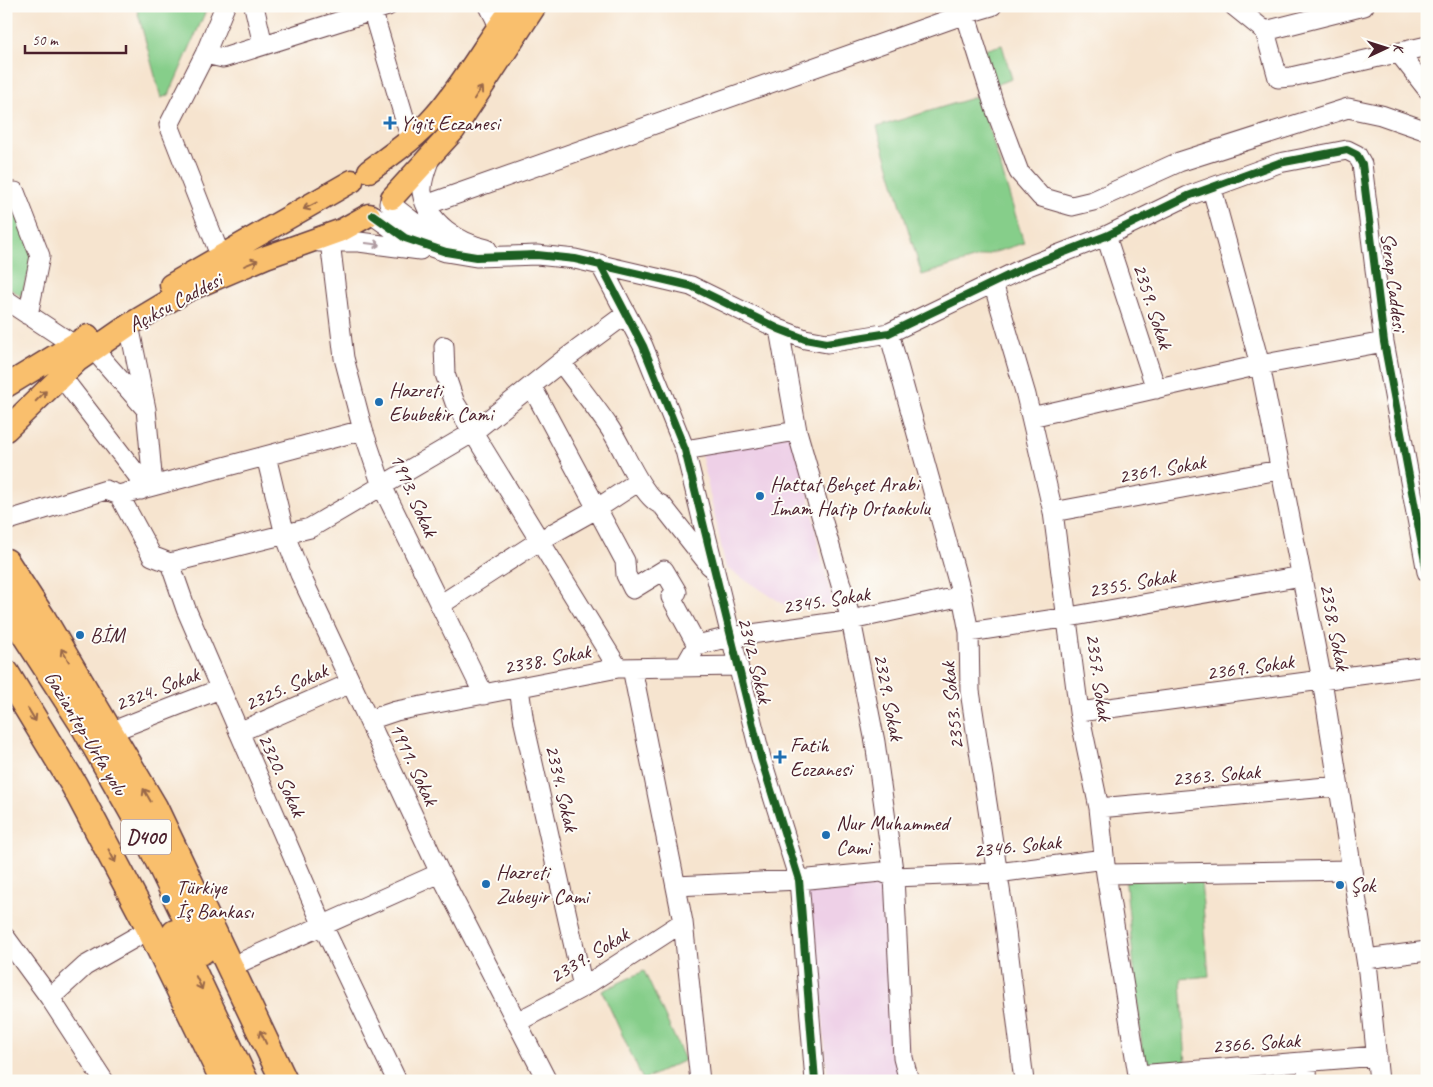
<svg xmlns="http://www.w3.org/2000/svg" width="1433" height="1087" font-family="Caveat,sans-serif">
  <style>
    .built { fill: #eed0e7 }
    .green { fill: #86ce8a; stroke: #68765a }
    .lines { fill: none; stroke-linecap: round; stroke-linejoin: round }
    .minor-casing { stroke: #643d44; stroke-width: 21 }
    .major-casing { stroke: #643d44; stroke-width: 25 }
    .highway-casing { stroke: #643d44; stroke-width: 29 }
    .minor { stroke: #fff; stroke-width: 19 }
    .major { stroke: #f9bf6d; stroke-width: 22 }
    .highway { stroke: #f9bf6d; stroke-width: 26 }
    .cycleway-casing { stroke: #fdfcf7; stroke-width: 11 }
    .cycleway { stroke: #1b5e20; stroke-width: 8 }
    .oneway { stroke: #996749 }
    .oneway2 { stroke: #ae9aa0 }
    .poi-dot { fill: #1f6fb2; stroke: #fdfcf7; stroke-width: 2 }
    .labels { text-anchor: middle; stroke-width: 4; stroke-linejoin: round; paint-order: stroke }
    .shield { fill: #fdfcf7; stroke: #806168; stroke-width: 1 }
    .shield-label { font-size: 20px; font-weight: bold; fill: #4a1f2b }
    .poi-label { font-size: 21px; fill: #4a1f2b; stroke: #fdfcf7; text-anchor: start }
    .street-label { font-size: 21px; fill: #4a1f2b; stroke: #fdfcf7 }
  </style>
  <rect width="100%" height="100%" fill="#fdfcf7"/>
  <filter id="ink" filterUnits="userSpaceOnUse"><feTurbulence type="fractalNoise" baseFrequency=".02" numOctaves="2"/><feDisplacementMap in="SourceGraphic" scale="10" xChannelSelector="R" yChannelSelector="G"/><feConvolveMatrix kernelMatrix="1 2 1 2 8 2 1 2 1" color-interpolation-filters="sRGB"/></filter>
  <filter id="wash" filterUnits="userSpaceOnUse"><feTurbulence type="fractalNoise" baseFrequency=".0096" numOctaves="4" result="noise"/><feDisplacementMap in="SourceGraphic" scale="20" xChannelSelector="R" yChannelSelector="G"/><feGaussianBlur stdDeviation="1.12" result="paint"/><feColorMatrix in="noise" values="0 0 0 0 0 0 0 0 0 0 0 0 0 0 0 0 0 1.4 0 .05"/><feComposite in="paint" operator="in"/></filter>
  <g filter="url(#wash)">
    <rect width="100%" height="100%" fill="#f6e4cf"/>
    <path class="built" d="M797 431 818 543 833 604 793 610 726 568 700 449Z
      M887 876 913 1080 828 1081 818 967 806 886Z"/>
    <path class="green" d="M136 6H208L169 95 161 98Z
      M1002 45 1012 79 991 86 980 51Z
      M979 96 1024 243 922 275 877 127Z
      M6 198 13 206 34 258 21 296 6 286Z
      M1200 870 1209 976 1181 979 1186 1066 1144 1071 1125 875Z
      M644 971 685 1060 643 1080 602 991Z"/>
  </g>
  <g filter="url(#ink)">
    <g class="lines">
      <defs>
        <path id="minor" d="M254 6 263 45
          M371 6 411 140
          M489 6 499 26
          M963 6 995 108 1019 172 1041 197 1072 206 1093 201 1179 162 1348 108 1381 115 1427 131
          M1234 6 1265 31 1364 6
          M1265 31 1278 78 1291 77 1427 46
          M1399 53 1427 89
          M205 54 223 58 388 6
          M430 158C426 169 421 181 422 192 427 223 459 243 487 249
          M1212 189 1260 365 1322 680 1368 972 1379 1081
          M6 193 15 192 40 256 28 315
          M389 203 442 244
          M426 205 965 14 992 6
          M373 215 405 238 446 252 476 257 537 255 575 259 691 286 779 329 805 339 827 343 889 333 1026 267 1106 236 1188 196 1279 163 1347 150 1357 155 1362 164 1384 342 1427 572
          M1106 236 1156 389
          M330 241 344 358 363 430 382 486 484 695
          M319 242H359L420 250
          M220 255 169 125 205 54 225 6
          M600 264 643 346 685 450 761 758 799 880 815 1081
          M993 283 1026 395 1053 512 1079 712 1099 808 1106 874 1139 1081
          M6 300 74 345
          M129 325 146 409 153 485
          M779 329 797 431 851 620 875 742 894 877 903 1058 909 1081
          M889 333 962 596 969 632 970 691 1004 915 1024 1081
          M444 346 445 374 455 403 618 668
          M94 350 145 408
          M561 362 626 314
          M61 376 138 476 141 490
          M532 387 625 561 626 575 633 589 664 570 677 592 671 597 697 645 685 666
          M1031 417 1260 365 1384 342
          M685 450 797 431
          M266 456 285 535 300 574 440 873 547 1081
          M119 495 152 556 170 563 186 609 323 926 397 1081
          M1053 512 1279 470
          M6 521 106 490 119 495 363 430
          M170 563 310 528 472 433 561 362C577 384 594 405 609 427 622 445 642 499 662 505L710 566
          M440 605 539 541 598 508 639 481
          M969 632 1069 617 1302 576
          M697 645 730 637 851 620 962 596
          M632 668 683 922 700 1081
          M519 688 524 723 583 987
          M1079 712 1427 666
          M369 720 396 711 618 668 738 666
          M110 732 220 689
          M239 732 351 683
          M1099 808 1337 786
          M676 886 799 880 881 872 894 877 997 873 1104 859 1106 874 1351 870
          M6 938 50 998 104 1081
          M1366 959 1427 951
          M230 967 440 873
          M50 998 85 966 150 929
          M517 1022 583 987 683 922
          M1306 1062 1308 1081
          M1138 1075 1377 1056"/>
        <path id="major" d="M369 171C392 154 416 138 435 116 465 82 486 42 514 6
          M392 198 454 130 535 6
          M171 285 352 181
          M6 386 88 336
          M6 430 77 361 129 325 186 291 266 257 342 230 369 215"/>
        <path id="highway" d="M6 562 43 619 154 807 284 1081
          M6 605 84 726 149 841 202 951
          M6 673 74 785 150 929 224 1081
          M175 933 245 1081"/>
      </defs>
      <use href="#minor" class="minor-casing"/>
      <use href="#major" class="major-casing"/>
      <use href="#highway" class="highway-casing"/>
      <use href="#minor" class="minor"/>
      <use href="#major" class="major"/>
      <use href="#highway" class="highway"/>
      <defs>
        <path id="cycleway" d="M373 215 405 238 446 252 476 257 537 255 575 259 691 286 779 329 805 339 827 343 889 333 1026 267 1106 236 1188 196 1279 163 1347 150 1357 155 1362 164 1384 342 1427 572
          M600 264 643 346 685 450 761 758 799 880 815 1081"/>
      </defs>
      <use href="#cycleway" class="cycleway-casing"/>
      <use href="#cycleway" class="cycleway"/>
    </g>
    <defs><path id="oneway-shaft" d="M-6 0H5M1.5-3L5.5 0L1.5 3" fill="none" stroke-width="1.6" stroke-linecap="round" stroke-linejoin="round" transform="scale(1.25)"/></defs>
    <g class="oneway">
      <use href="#oneway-shaft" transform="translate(478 93) rotate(-57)"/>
      <use href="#oneway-shaft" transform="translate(310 206) rotate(153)"/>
      <use href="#oneway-shaft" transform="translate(251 263) rotate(-23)"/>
      <use href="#oneway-shaft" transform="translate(41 396) rotate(-45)"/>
      <use href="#oneway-shaft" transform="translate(65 655) rotate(-121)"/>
      <use href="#oneway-shaft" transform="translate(32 715) rotate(59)"/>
      <use href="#oneway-shaft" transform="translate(147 795) rotate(-120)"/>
      <use href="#oneway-shaft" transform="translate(112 856) rotate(62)"/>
      <use href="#oneway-shaft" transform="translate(199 983) rotate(65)"/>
      <use href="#oneway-shaft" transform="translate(263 1037) rotate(-115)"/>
    </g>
    <use class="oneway2" href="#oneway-shaft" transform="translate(373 244) rotate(7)"/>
  </g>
  <g class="poi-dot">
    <path d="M387.5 115.5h5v5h5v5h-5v5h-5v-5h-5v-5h5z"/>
    <circle cx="379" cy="402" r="5"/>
    <circle cx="760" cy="496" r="5"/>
    <circle cx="80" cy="635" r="5"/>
    <path d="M777.5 749.5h5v5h5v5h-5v5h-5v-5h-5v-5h5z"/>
    <circle cx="826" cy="835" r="5"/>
    <circle cx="486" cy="884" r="5"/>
    <circle cx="1340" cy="885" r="5"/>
    <circle cx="166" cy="899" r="5"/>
  </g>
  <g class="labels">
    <rect class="shield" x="121" y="819.5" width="50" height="35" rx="4"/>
    <g class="shield-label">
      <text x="146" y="844">D400</text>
    </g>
    <g class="poi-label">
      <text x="400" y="130">Yigit Eczanesi</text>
      <text x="389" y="397">Hazreti<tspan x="389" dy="24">Ebubekir Cami</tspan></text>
      <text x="770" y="491">Hattat Behçet Arabi<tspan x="770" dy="24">İmam Hatip Ortaokulu</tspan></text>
      <text x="90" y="642">BİM</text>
      <text x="790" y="752">Fatih<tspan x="790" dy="24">Eczanesi</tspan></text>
      <text x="836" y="830">Nur Muhammed<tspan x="836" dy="24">Cami</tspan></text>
      <text x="496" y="879">Hazreti<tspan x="496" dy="24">Zubeyir Cami</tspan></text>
      <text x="1350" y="892">Şok</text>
      <text x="176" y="894">Türkiye<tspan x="176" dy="24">İş Bankası</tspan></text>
    </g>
    <g class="street-label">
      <text transform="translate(1394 282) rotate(83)" y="7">Serap Caddesi</text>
      <text transform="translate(175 302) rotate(-28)" y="7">Açıksu Caddesi</text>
      <text transform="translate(1153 306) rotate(72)" y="7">2359. Sokak</text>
      <text transform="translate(1162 469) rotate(-10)" y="7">2361. Sokak</text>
      <text transform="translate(414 495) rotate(66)" y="7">1913. Sokak</text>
      <text transform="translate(1132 583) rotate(-10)" y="7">2355. Sokak</text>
      <text transform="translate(826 600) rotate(-9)" y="7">2345. Sokak</text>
      <text transform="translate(1335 627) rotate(79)" y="7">2358. Sokak</text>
      <text transform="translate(547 659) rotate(-11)" y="7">2338. Sokak</text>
      <text transform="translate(755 660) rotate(76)" y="7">2342. Sokak</text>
      <text transform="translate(1250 667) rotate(-8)" y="7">2369. Sokak</text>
      <text transform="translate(1099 677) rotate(82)" y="7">2357. Sokak</text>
      <text transform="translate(286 687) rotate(-24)" y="7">2325. Sokak</text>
      <text transform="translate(157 689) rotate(-21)" y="7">2324. Sokak</text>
      <text transform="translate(889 697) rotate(79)" y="7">2329. Sokak</text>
      <text transform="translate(952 706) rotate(-96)" y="7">2353. Sokak</text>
      <text transform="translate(86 733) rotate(59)" y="7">Gaziantep-Urfa yolu</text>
      <text transform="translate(414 764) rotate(65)" y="7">1911. Sokak</text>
      <text transform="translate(282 775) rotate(66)" y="7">2320. Sokak</text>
      <text transform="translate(1216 775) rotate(-5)" y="7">2363. Sokak</text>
      <text transform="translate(562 788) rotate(77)" y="7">2334. Sokak</text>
      <text transform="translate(1017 846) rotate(-6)" y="7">2346. Sokak</text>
      <text transform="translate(589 955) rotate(-31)" y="7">2339. Sokak</text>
      <text transform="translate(1256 1043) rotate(-4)" y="7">2366. Sokak</text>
    </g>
  </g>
  <rect width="1433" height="1087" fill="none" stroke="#fdfcf7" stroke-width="25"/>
  <g transform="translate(1386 48) rotate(86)" stroke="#fdfcf7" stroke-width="4" paint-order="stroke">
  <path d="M0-4L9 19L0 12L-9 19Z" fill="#4a1f2b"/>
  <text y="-8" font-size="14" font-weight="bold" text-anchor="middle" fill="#4a1f2b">K</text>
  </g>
  <path d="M25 45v8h101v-8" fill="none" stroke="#4a1f2b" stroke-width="2.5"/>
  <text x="32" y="45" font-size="15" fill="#4a1f2b" stroke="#fdfcf7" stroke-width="4" paint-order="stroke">50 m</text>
</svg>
